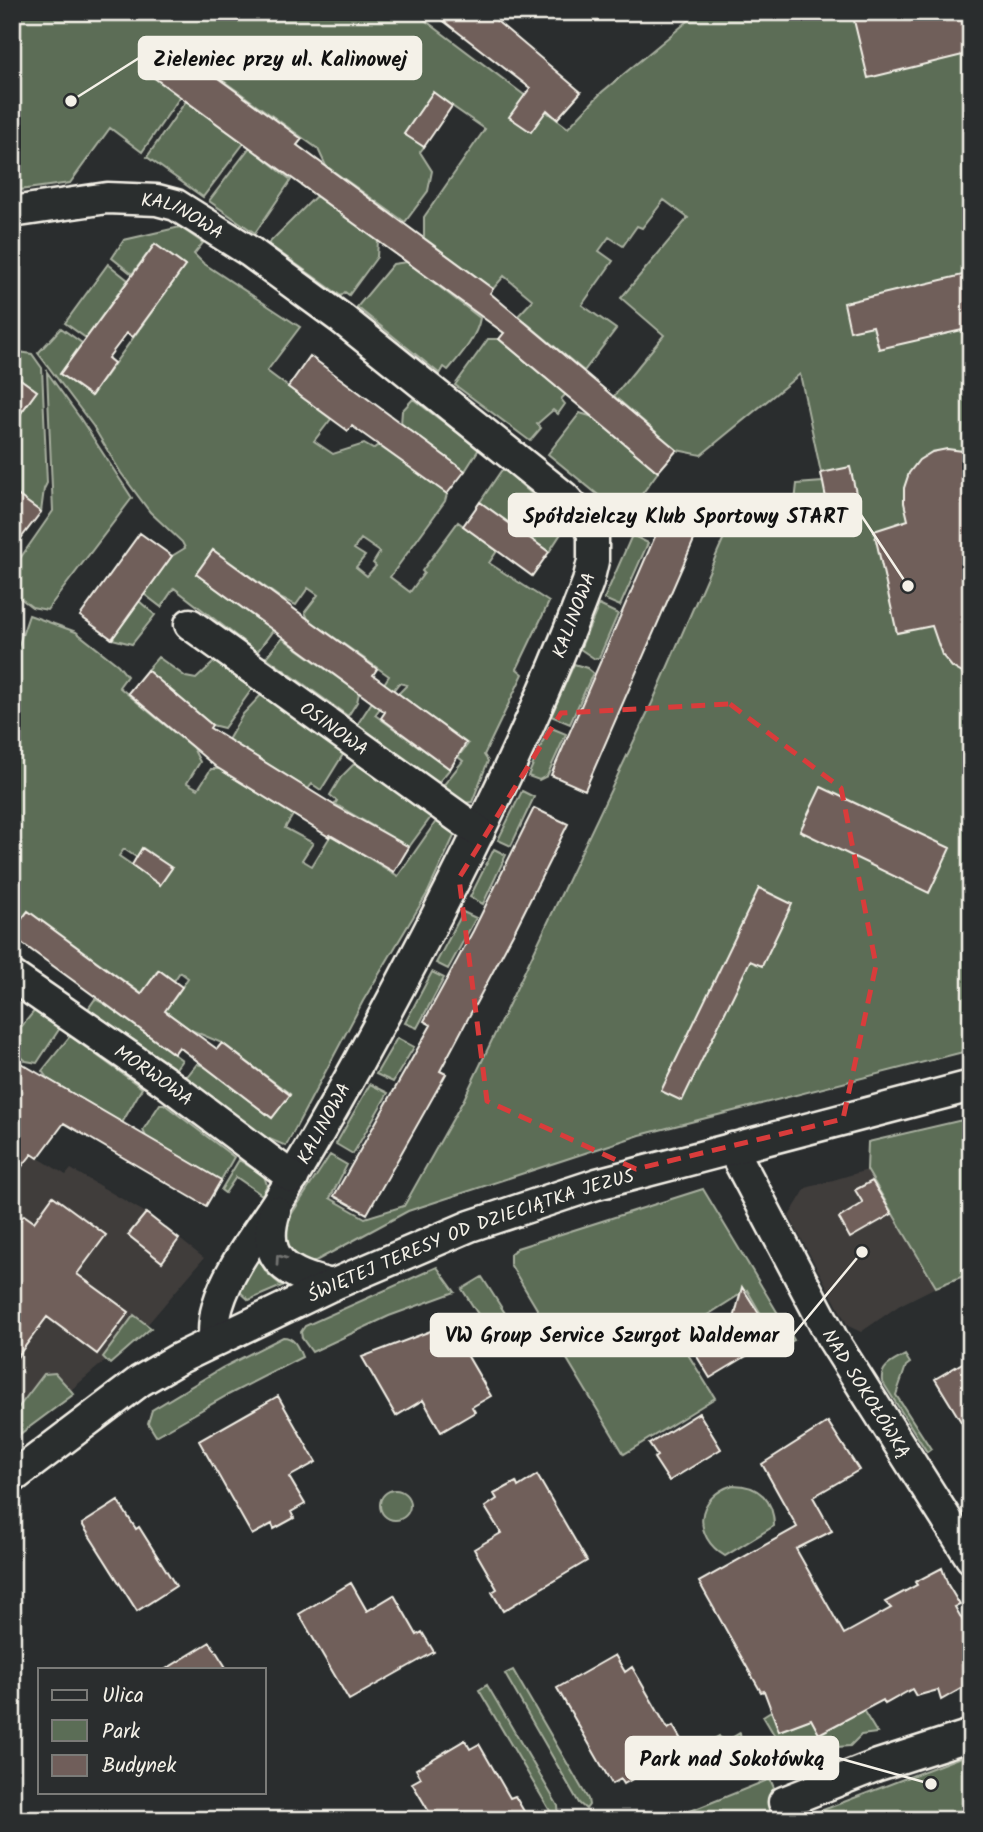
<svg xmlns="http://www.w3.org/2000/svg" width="983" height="1832" font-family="Kalam,sans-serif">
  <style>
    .built { fill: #3f3c3b }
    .green { fill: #5b6d56; stroke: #a8af9f; stroke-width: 2; fill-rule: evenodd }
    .building { fill: #705e5a; stroke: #f4f1e8; stroke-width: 2 }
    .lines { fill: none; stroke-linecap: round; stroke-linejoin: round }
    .minor-casing { stroke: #f4f1e8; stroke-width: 35 }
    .minor { stroke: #2a2d2e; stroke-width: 30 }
    .oneway { stroke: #71726f }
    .marked { fill: none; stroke: #d93c3b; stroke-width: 5; stroke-dasharray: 14 9; stroke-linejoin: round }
    .labels { text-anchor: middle; stroke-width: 6; stroke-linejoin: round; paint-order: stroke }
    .street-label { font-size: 19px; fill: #f4f1e8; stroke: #2a2d2e }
    .leader { fill: none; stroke: #f4f1e8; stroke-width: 2.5 }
    .callout-dot { fill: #f4f1e8; stroke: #2a2d2e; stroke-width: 2.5 }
    .callout { fill: #f4f1e8; stroke: #f4f1e8; stroke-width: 2.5 }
    .callout-label { font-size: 21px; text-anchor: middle; font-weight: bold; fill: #111 }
  </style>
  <rect width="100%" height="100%" fill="#2a2d2e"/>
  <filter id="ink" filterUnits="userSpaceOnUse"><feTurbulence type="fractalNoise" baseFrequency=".0143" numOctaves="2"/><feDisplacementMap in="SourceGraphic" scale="14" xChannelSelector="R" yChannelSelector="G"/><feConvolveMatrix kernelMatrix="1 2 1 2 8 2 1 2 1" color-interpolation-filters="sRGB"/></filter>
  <g filter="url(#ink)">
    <path class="built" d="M12 1139 32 1154 66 1175 71 1169 146 1213 204 1258 147 1325 71 1390 12 1433Z
      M867 1170 936 1287 900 1305 861 1332 848 1326 789 1216 806 1188Z"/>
    <path class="green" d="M12 12H205L214 19 219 12H414L568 128 602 92 699 12H971V1050L640 1135 408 1211 310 1264 292 1255 286 1241 285 1224 330 1155 347 1165 330 1198 365 1218 404 1206 464 1099 652 703 738 505 795 502 797 484 823 482 800 374 701 455 677 450 614 396 664 335 621 298 688 218 664 200 642 228 637 226 623 246 609 237 599 251 613 261 582 305 616 329 584 371 518 316 533 300 504 276 493 289 424 238V217L485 129 433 93 405 133 424 147 420 152 432 171 428 191 405 222 326 166 318 149 172 44 150 74 180 97 142 152 110 128 70 183 12 191Z
      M186 101 244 143 203 197 147 157Z
      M250 147 291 180 255 233 209 201Z
      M316 196 378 241 377 257 349 295 345 292 341 296 268 244Z
      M180 227 203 243 194 254 203 263 300 327 267 371 331 419 314 441 333 454 364 444 373 449 378 445 447 494 445 501 390 577 410 592 424 573 422 571 458 522 497 551 489 563 549 602 517 669 523 674 484 755 488 761 472 802 464 803 442 787 463 761 458 757 468 744 398 694 407 685 399 683 375 715 450 769 438 783 357 725 389 676 308 619 305 612 318 595 308 588 296 605 282 599 213 550 196 574 264 624 274 629 257 652 174 588 161 607 144 594 172 556 185 548 182 542 150 512 121 473 93 426 38 353 61 328 82 343 60 374 91 396 185 266 155 244 132 274 112 258 124 240ZM361 539 380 552 373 563 376 566 367 576 356 567 365 556 354 549Z
      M407 262 480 318C477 337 461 355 448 370L444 367 440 374 357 307 393 264Z
      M108 264 128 280 86 338 65 323Z
      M488 339H499L566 394 561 399 565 404 558 414 553 410 537 424 541 428 530 441 455 385Z
      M19 352 32 354 42 368 47 483 44 489 41 512 12 493V419L15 421 37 391 12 373V361Z
      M47 372 80 418 132 498 47 610 32 607 12 592V570L53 511Z
      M413 399 479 449 465 471 401 424 402 411Z
      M580 413 593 417 658 472 639 498 624 510 613 507 548 454Z
      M501 471H506L562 521 564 529 549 552 480 502Z
      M632 535 648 543 620 606 604 599Z
      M139 601 155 615 132 644 112 639Z
      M599 605 618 614 599 658 595 659 580 649Z
      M29 615 76 632 118 665 127 676 119 687 193 748 200 762 187 783 198 789 211 769H220L293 815 285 828 313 843 302 860 312 866 331 835 398 876 437 820 455 834 428 892 363 1001 286 1146 260 1135 185 1079 197 1064 204 1066 272 1118 290 1094 222 1043 191 1030 28 911 12 932V665ZM143 848 171 868 160 884 119 856 124 849 136 857ZM158 970 174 981 180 972 188 978 174 999 150 982Z
      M282 638 359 693 357 702 348 716 266 657Z
      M158 657 186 677 196 679 214 662 218 663 252 689 224 728 212 725 147 670Z
      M574 664 587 668 593 673 570 724 551 716Z
      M261 695 344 753 321 790 312 784 308 789 228 740 243 714Z
      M549 727 566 734 547 776 539 780 528 776Z
      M356 762 431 817 409 847 335 804 337 801 330 795 341 777Z
      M522 791 534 797 511 846 498 840Z
      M494 849 506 855 483 904 470 897Z
      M463 912 476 918 448 969 436 963Z
      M432 972 444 978 417 1028 405 1023Z
      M95 999 105 1004 182 1060 174 1071 88 1009Z
      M35 1010 60 1028 37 1063 26 1061 12 1049V1021L22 1026Z
      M70 1036 142 1088 122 1123 48 1079 42 1071Z
      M397 1038 414 1047 393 1082 376 1074Z
      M370 1084 388 1093 353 1154 336 1144Z
      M160 1104H164L234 1157 221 1180 146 1137 143 1130Z
      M971 1118V1273L936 1287 867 1170 868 1142Z
      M239 1160 264 1176 267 1185 262 1195 236 1177 225 1193 221 1190Z
      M703 1189 794 1340 780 1347 747 1290 676 1335 715 1398 624 1454 510 1264V1254L517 1248Z
      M257 1256 266 1272 282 1286 249 1300 239 1291Z
      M437 1267 455 1292 389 1316 312 1352 302 1338 301 1332 305 1326Z
      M482 1277 517 1332 497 1344 462 1289Z
      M134 1315 151 1328 110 1364 103 1357Z
      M283 1337C295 1337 298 1348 302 1357L226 1396 156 1436 148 1423 152 1410 222 1368Z
      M905 1355 910 1363 906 1366 896 1395 931 1449 927 1452 882 1381C880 1366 893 1362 905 1355Z
      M55 1373 74 1394 12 1440V1416L44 1374Z
      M733 1485C759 1485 774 1500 774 1526L725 1556C692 1536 695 1497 733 1485Z
      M380 1505a15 15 0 1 1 30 0a15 15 0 1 1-30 0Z
      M513 1670 588 1799 589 1805 586 1809 579 1803 505 1674Z
      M487 1685 558 1806 559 1819 553 1816 479 1690Z
      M863 1710 877 1733 861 1735 850 1746 837 1747 834 1743 822 1745 812 1739 792 1738 786 1743 776 1738 763 1716 771 1711 779 1731 811 1719 820 1734Z
      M740 1733 741 1744 705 1760 698 1748 719 1736 723 1743Z
      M971 1753V1820H795L810 1815Z
      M770 1779 779 1799 795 1820H668Z"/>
    <path class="building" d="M432 12H486L581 92 557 119 547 110 531 132 509 117 530 88Z
      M852 12H971V53L868 78Z
      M171 44 302 139 297 145 493 289 490 293 677 450 658 472 499 339 504 333 149 74Z
      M433 92 452 106 424 147 404 134Z
      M155 244 185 266 133 337 127 333 108 358 114 363 91 396 60 374Z
      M971 273V328L879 349 873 326 850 331 844 303Z
      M310 356 465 471 447 494 352 426 348 431 288 387Z
      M12 373 37 391 12 425Z
      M947 449 963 451 971 455V678L952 667 942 655 932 626 897 633 874 531 908 520 904 503V488L909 473 919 460 932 452Z
      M850 467 856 493 826 498 821 473Z
      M12 491 41 512 12 550Z
      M480 502 549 552 532 576 463 526Z
      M670 502 704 517 585 790 551 775Z
      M140 533 172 556 112 639 80 616Z
      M213 550 377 669 373 675 466 743 450 769 381 718 385 712 196 574Z
      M147 670 212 725 210 728 334 805 409 847 394 872 330 835 329 837 216 767 128 693Z
      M821 787 950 848 929 893 800 831Z
      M534 808 568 824 514 932 440 1071 446 1074 367 1214 334 1196 431 1025 424 1021 473 931Z
      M142 848 172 868 160 885 132 865Z
      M759 888 792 904 762 966 750 961 682 1101 661 1091Z
      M28 911 141 994 159 970 182 987 165 1011 217 1049 222 1043 290 1095 272 1118 179 1047 174 1054 12 936V932Z
      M12 1058 221 1180 206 1206 64 1123 38 1158 32 1154 12 1179Z
      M872 1181 892 1214 850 1238 839 1218 863 1203 855 1190Z
      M53 1196 106 1235 77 1274 129 1312 97 1354 47 1317 12 1364V1231L24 1215 34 1222Z
      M146 1213 179 1239 162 1262 128 1235Z
      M742 1287 768 1328 761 1332 768 1343 710 1378 688 1342 706 1333 704 1330 733 1323Z
      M449 1324 491 1396 472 1407 475 1412 441 1432 423 1400 396 1416 362 1357Z
      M971 1358V1438L935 1379Z
      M278 1396 316 1462 289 1477 305 1504 291 1512 294 1518 274 1529 272 1524 252 1535 199 1441Z
      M699 1413 721 1449 669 1481 654 1458 657 1456 649 1444Z
      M828 1422 859 1470 813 1497 832 1531 796 1549 844 1634 891 1608 885 1602 917 1585 915 1582 942 1568 948 1585 960 1605 955 1607 971 1635V1683L941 1700 938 1690 916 1696 912 1689 885 1704 883 1700 819 1734 811 1719 779 1731 764 1691 761 1692 699 1582 797 1527 762 1464Z
      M537 1475 587 1561 503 1611 492 1592 497 1589 474 1549 501 1533 485 1507 497 1499 494 1494 516 1482 518 1487Z
      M118 1501 136 1529 139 1527 176 1586 137 1611 82 1524Z
      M351 1583 367 1611 394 1595 417 1635 422 1632 434 1652 349 1700 299 1614Z
      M210 1642 227 1669H166Z
      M615 1655 625 1672 632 1667 668 1729 673 1726 683 1743 669 1751 672 1756 624 1784 621 1779 612 1784 557 1688Z
      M465 1740 470 1749 479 1744 510 1798 515 1796 525 1813 520 1815 523 1820H434L412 1783 421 1778 416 1769Z"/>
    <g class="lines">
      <defs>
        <g id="minor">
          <path id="s1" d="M12 212 107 198 157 200 176 205 249 251 342 319 564 497 587 522 593 534V561L588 582C531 733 458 878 381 1021 351 1077 320 1132 287 1187 265 1224 230 1264 218 1305 214 1317 214 1329 214 1341"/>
          <path id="s2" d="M190 624 479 832"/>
          <path id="s3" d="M12 976 167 1083 293 1178"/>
          <path id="s4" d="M732 1148 832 1338 971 1558"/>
          <path d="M275 1211C259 1261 289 1275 332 1285"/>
          <path id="s5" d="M12 1478 140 1381 178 1359 332 1285 470 1226 597 1184 971 1086"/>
          <path d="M784 1802 878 1765 971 1735"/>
        </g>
      </defs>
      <use href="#minor" class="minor-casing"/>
      <use href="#minor" class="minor"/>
    </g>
    <defs><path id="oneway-chevron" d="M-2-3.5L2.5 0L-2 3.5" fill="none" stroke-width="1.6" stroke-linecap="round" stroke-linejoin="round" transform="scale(1.75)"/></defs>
    <use class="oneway" href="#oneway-chevron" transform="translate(280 1259) rotate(-125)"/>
  </g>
  <path class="marked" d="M730 704 841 788 876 965 843 1119 636 1169 487 1101 459 878 561 713Z"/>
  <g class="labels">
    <g class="street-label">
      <text dy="7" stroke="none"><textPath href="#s1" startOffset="175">KALINOWA</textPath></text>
      <text transform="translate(573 615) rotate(-69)" y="7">KALINOWA</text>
      <text dy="7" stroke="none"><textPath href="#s2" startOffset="178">OSINOWA</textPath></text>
      <text dy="7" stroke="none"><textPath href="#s3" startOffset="173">MORWOWA</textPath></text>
      <text transform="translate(323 1123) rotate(-61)" y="7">KALINOWA</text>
      <text dy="7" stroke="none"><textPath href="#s5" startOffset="523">ŚWIĘTEJ TERESY OD DZIECIĄTKA JEZUS</textPath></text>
      <text dy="7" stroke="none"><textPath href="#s4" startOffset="280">NAD SOKOŁÓWKĄ</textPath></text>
    </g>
  </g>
  <path class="leader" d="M71 101L139 58M908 586L861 515M862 1252L793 1335M931 1784L838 1758"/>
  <g class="callout-dot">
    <circle cx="71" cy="101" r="7"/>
    <circle cx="908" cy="586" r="7"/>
    <circle cx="862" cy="1252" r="7"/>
    <circle cx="931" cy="1784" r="7"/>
  </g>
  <g class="callout">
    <rect x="139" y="37" width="282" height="42" rx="7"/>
    <rect x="509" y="494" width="352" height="42" rx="7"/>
    <rect x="431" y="1314" width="362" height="42" rx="7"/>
    <rect x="626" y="1737" width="212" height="42" rx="7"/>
  </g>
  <g class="callout-label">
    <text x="280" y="66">Zieleniec przy ul. Kalinowej</text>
    <text x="685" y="523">Spółdzielczy Klub Sportowy START</text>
    <text x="612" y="1342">VW Group Service Szurgot Waldemar</text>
    <text x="732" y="1766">Park nad Sokołówką</text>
  </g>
  <rect width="983" height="1832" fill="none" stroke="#2a2d2e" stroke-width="42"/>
  <rect x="21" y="21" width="941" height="1790" fill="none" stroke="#f4f1e8" stroke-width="2.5" filter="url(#ink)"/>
  <rect x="38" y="1668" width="228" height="126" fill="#2a2d2e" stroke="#7b7b78" stroke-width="2"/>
  <rect x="52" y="1690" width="35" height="10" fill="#2a2d2e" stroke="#7b7b78" stroke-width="2"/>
  <text x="102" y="1702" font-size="21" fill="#f4f1e8">Ulica</text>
  <rect x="52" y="1720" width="35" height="21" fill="#5b6d56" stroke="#7b7b78" stroke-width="2"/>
  <text x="102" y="1738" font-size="21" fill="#f4f1e8">Park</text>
  <rect x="52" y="1755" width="35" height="21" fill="#705e5a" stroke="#7b7b78" stroke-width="2"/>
  <text x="102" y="1772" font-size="21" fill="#f4f1e8">Budynek</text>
</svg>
